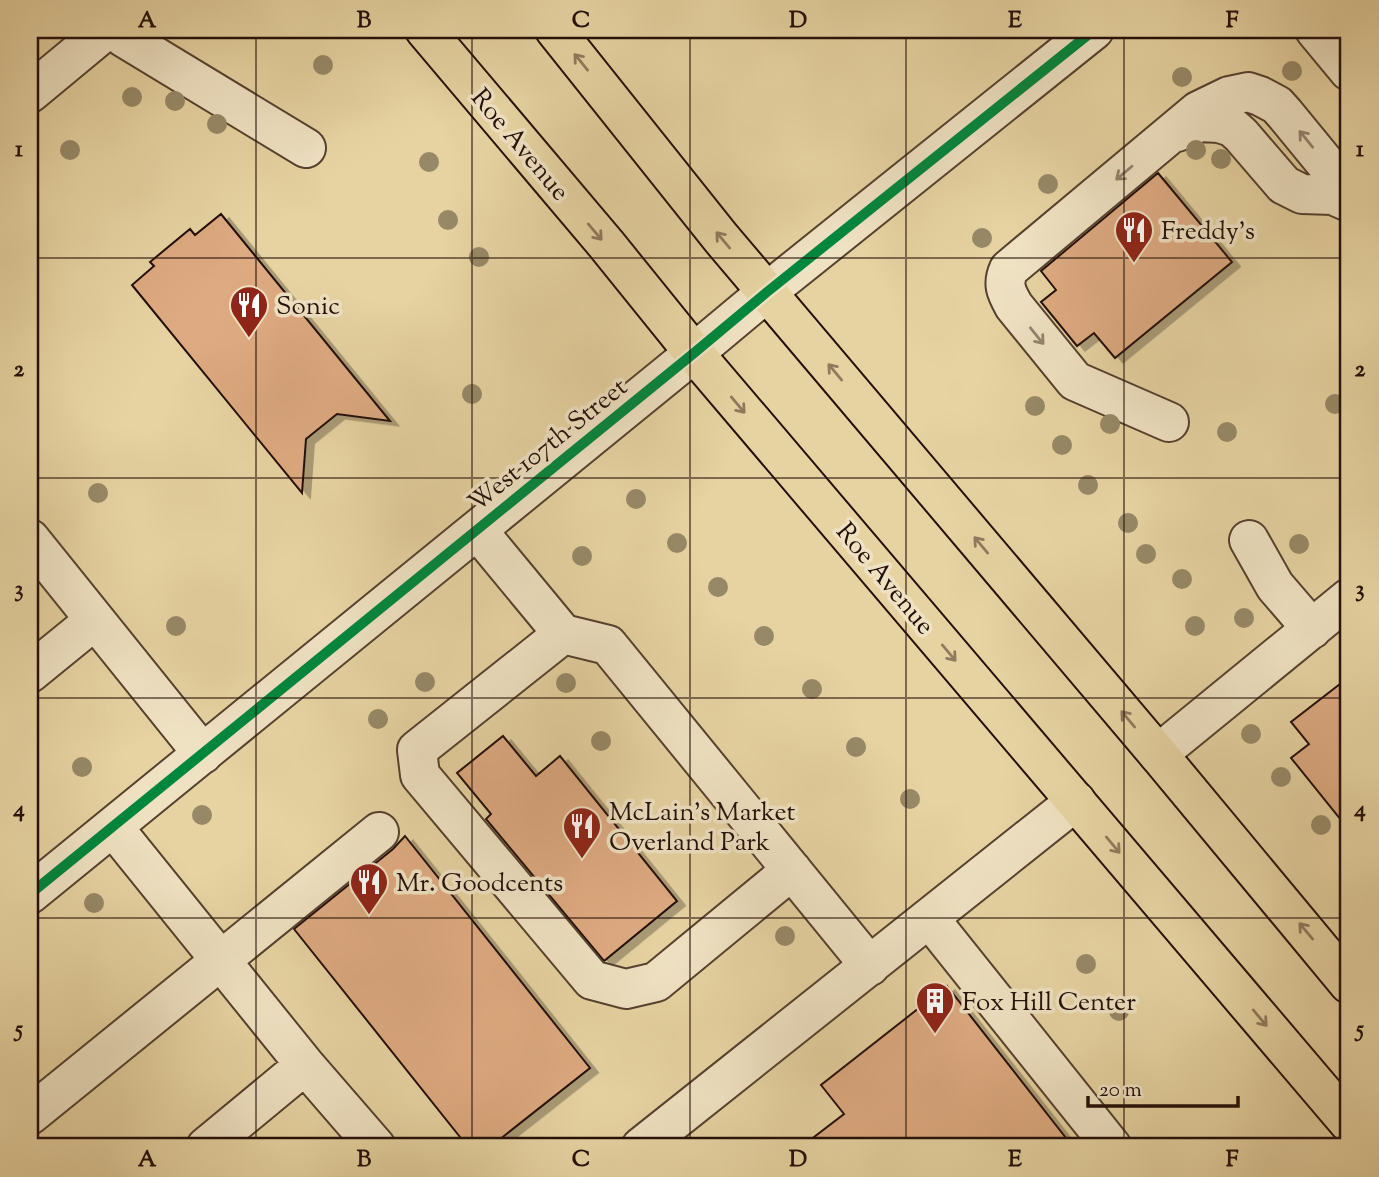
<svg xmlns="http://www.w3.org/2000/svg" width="1379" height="1177" font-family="'Sorts Mill Goudy',serif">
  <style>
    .building { fill: #deaa81; stroke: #241009; stroke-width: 2; filter: url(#shadow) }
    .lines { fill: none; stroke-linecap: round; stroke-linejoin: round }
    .minor-casing { stroke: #55412f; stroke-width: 42 }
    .major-casing { stroke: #241009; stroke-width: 42 }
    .minor { stroke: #efe2c3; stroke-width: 38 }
    .major { stroke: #e7d3a2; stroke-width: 38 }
    .cycleway-casing { stroke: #efe2c3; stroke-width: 15 }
    .cycleway { stroke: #00873e; stroke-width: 10 }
    .tree { fill: #978967 }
    .oneway { stroke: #8f7b5d }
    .oneway2 { stroke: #94846f }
    .grid { fill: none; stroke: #241009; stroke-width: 2; stroke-opacity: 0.55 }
    .labels { text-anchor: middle; stroke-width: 7; stroke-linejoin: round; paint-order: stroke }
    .street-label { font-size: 26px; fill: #241009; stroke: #efe2c3 }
    .poi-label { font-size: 26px; fill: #241009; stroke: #efe2c3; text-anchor: start }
    .neatline { fill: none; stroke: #241009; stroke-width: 2.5 }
    .grid-label { font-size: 23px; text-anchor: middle; font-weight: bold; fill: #241009 }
  </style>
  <defs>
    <filter id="shadow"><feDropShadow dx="8" dy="4.5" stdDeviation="0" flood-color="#0004"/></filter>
  </defs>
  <rect width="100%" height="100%" fill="#e7d3a2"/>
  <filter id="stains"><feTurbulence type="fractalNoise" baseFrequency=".00286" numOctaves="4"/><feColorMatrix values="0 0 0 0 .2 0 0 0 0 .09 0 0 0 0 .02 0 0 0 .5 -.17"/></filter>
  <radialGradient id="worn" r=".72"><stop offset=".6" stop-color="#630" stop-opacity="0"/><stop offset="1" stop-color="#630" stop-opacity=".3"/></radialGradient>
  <path class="building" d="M1158 173 1232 262 1115 358 1094 333 1077 346 1041 302 1056 290 1041 271Z
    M221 214 390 421 337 414 306 439 302 493 132 285 154 266 150 262 190 229 195 235Z
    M1349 677V830L1291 758 1309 744 1291 722Z
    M503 736 536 776 560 756 677 901 604 961 486 819 491 814 457 773Z
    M405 836 590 1068 490 1147H468L294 929 393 849Z
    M947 986 1073 1147H801L844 1114 821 1085Z"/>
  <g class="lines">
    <defs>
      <path id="minor" d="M117 30 123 37 306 148
        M1315 30 1349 71
        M30 93 106 30
        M1177 132 1200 122 1219 123 1232 127 1241 135 1284 185 1302 194 1333 195 1349 202
        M1169 422 1075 381 1014 306C1006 292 1002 284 1009 269L1198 111 1229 96 1248 92 1260 96 1277 105 1285 114 1349 192
        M477 530 563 634 608 645 870 966
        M30 539 203 754
        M1249 540 1275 586 1312 629
        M563 634 417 750 420 775 592 980 626 989 656 982 792 870
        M30 673 95 620
        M1158 754 1349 598
        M113 827 305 1065 376 1147
        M30 894 694 353 767 292 1094 30
        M929 918 1112 1147
        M30 1115 379 832
        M206 1147 305 1065
        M641 1147 1076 801"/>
      <path id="major" d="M425 30 606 244 694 353 1349 1123
        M555 30 721 238 1158 754 1349 984"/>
    </defs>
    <use href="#minor" class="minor-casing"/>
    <use href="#major" class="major-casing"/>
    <use href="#minor" class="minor"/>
    <use href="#major" class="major"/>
    <defs>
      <path id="cycleway" d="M30 894 694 353 767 292 1094 30"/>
    </defs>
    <use href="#cycleway" class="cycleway-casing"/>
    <use href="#cycleway" class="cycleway"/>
  </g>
  <g class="tree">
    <circle cx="323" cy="65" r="10"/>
    <circle cx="1292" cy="71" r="10"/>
    <circle cx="1182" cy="77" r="10"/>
    <circle cx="132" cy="97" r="10"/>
    <circle cx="175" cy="101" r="10"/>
    <circle cx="217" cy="124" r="10"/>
    <circle cx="70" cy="150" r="10"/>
    <circle cx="1196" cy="150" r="10"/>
    <circle cx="1221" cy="159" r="10"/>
    <circle cx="429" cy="162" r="10"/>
    <circle cx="1048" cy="184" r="10"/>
    <circle cx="448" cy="220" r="10"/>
    <circle cx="982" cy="238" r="10"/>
    <circle cx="479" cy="257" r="10"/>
    <circle cx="472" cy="394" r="10"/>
    <circle cx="1335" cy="404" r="10"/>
    <circle cx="1035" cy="406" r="10"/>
    <circle cx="1110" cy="424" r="10"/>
    <circle cx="1227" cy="432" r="10"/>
    <circle cx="1062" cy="445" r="10"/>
    <circle cx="1088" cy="485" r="10"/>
    <circle cx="98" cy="493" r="10"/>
    <circle cx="636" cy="499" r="10"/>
    <circle cx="1128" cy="523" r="10"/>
    <circle cx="677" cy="543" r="10"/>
    <circle cx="1299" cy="544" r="10"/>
    <circle cx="1146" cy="554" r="10"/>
    <circle cx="582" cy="556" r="10"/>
    <circle cx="1182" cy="579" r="10"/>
    <circle cx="718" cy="587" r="10"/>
    <circle cx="1244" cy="618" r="10"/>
    <circle cx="176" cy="626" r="10"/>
    <circle cx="1195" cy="626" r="10"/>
    <circle cx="764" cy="636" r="10"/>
    <circle cx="425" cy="682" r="10"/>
    <circle cx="566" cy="683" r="10"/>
    <circle cx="812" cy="689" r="10"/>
    <circle cx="378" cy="719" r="10"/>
    <circle cx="1251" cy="734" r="10"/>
    <circle cx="601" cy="741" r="10"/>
    <circle cx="856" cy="747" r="10"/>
    <circle cx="82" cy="767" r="10"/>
    <circle cx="1281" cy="777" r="10"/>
    <circle cx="910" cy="799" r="10"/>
    <circle cx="202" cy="815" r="10"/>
    <circle cx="1321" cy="825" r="10"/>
    <circle cx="94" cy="903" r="10"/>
    <circle cx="785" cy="936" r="10"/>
    <circle cx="1086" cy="964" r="10"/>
    <circle cx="1119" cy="1011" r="10"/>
  </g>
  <defs><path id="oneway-shaft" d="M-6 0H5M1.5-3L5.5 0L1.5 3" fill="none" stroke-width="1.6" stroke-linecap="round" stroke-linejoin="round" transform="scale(1.75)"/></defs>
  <g class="oneway">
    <use href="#oneway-shaft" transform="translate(581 62) rotate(-129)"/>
    <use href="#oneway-shaft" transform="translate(595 232) rotate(50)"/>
    <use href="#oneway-shaft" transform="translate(723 240) rotate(-130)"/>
    <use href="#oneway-shaft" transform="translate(835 372) rotate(-130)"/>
    <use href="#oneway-shaft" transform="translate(738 405) rotate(50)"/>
    <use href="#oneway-shaft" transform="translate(981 545) rotate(-130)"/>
    <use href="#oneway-shaft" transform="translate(949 653) rotate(50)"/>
    <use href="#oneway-shaft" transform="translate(1128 719) rotate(-130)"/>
    <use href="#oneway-shaft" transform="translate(1113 845) rotate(50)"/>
    <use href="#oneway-shaft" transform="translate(1306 931) rotate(-130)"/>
    <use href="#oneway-shaft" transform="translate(1260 1018) rotate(50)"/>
  </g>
  <g class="oneway2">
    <use href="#oneway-shaft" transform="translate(1306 139) rotate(-129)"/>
    <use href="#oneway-shaft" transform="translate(1124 173) rotate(140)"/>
    <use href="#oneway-shaft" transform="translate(1037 336) rotate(51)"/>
  </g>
  <path class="grid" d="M256 30V1147M472 30V1147M690 30V1147M906 30V1147M1124 30V1147M30 258H1349M30 478H1349M30 698H1349M30 918H1349"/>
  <defs>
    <symbol id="restaurant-pin" viewBox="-11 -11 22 30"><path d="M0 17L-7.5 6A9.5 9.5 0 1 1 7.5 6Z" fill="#8f2418" stroke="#efe2c3"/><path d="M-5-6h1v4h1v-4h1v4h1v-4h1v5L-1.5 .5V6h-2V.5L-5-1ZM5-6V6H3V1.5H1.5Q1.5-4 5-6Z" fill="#fff"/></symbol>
    <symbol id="building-pin" viewBox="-11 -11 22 30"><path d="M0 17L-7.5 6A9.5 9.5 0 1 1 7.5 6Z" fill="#8f2418" stroke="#efe2c3"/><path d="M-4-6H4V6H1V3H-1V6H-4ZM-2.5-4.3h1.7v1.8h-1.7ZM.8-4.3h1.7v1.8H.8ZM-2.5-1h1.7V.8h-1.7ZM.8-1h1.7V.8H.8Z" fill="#fff"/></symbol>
  </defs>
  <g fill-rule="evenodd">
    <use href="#restaurant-pin" x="1112" y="208" width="44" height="60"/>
    <use href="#restaurant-pin" x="227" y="283" width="44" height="60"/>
    <use href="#restaurant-pin" x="560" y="804" width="44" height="60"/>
    <use href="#restaurant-pin" x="347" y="860" width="44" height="60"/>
    <use href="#building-pin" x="913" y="979" width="44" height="60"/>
  </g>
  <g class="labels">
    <g class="street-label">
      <text transform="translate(521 144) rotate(50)" y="9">Roe Avenue</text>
      <text transform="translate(547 444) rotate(-39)" y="9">West 107th Street</text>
      <text transform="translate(886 578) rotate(50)" y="9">Roe Avenue</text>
    </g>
    <g class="poi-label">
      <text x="1161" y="239">Freddy's</text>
      <text x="276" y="314">Sonic</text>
      <text x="609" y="820">McLain's Market<tspan x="609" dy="30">Overland Park</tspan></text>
      <text x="396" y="891">Mr. Goodcents</text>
      <text x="962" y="1010">Fox Hill Center</text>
    </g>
  </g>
  <rect width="1379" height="1177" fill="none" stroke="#e7d3a2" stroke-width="77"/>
  <path d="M1088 1096v10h150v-10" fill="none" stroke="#241009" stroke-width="3.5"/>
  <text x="1099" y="1096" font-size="21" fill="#241009" stroke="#efe2c3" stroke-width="5" paint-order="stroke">20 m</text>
  <rect x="38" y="38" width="1302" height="1100" class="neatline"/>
  <g class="grid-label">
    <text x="147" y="27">A</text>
    <text x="364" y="27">B</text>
    <text x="581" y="27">C</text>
    <text x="798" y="27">D</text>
    <text x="1015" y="27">E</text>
    <text x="1232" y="27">F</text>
    <text x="19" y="156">1</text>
    <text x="1360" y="156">1</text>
    <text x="19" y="376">2</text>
    <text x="1360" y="376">2</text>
    <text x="19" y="596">3</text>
    <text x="1360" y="596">3</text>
    <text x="19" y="816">4</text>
    <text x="1360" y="816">4</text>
    <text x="19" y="1036">5</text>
    <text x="1360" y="1036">5</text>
    <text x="147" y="1166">A</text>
    <text x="364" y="1166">B</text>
    <text x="581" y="1166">C</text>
    <text x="798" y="1166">D</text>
    <text x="1015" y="1166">E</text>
    <text x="1232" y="1166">F</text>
  </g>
  <rect width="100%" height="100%" filter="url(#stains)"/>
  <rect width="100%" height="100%" fill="url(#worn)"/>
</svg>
